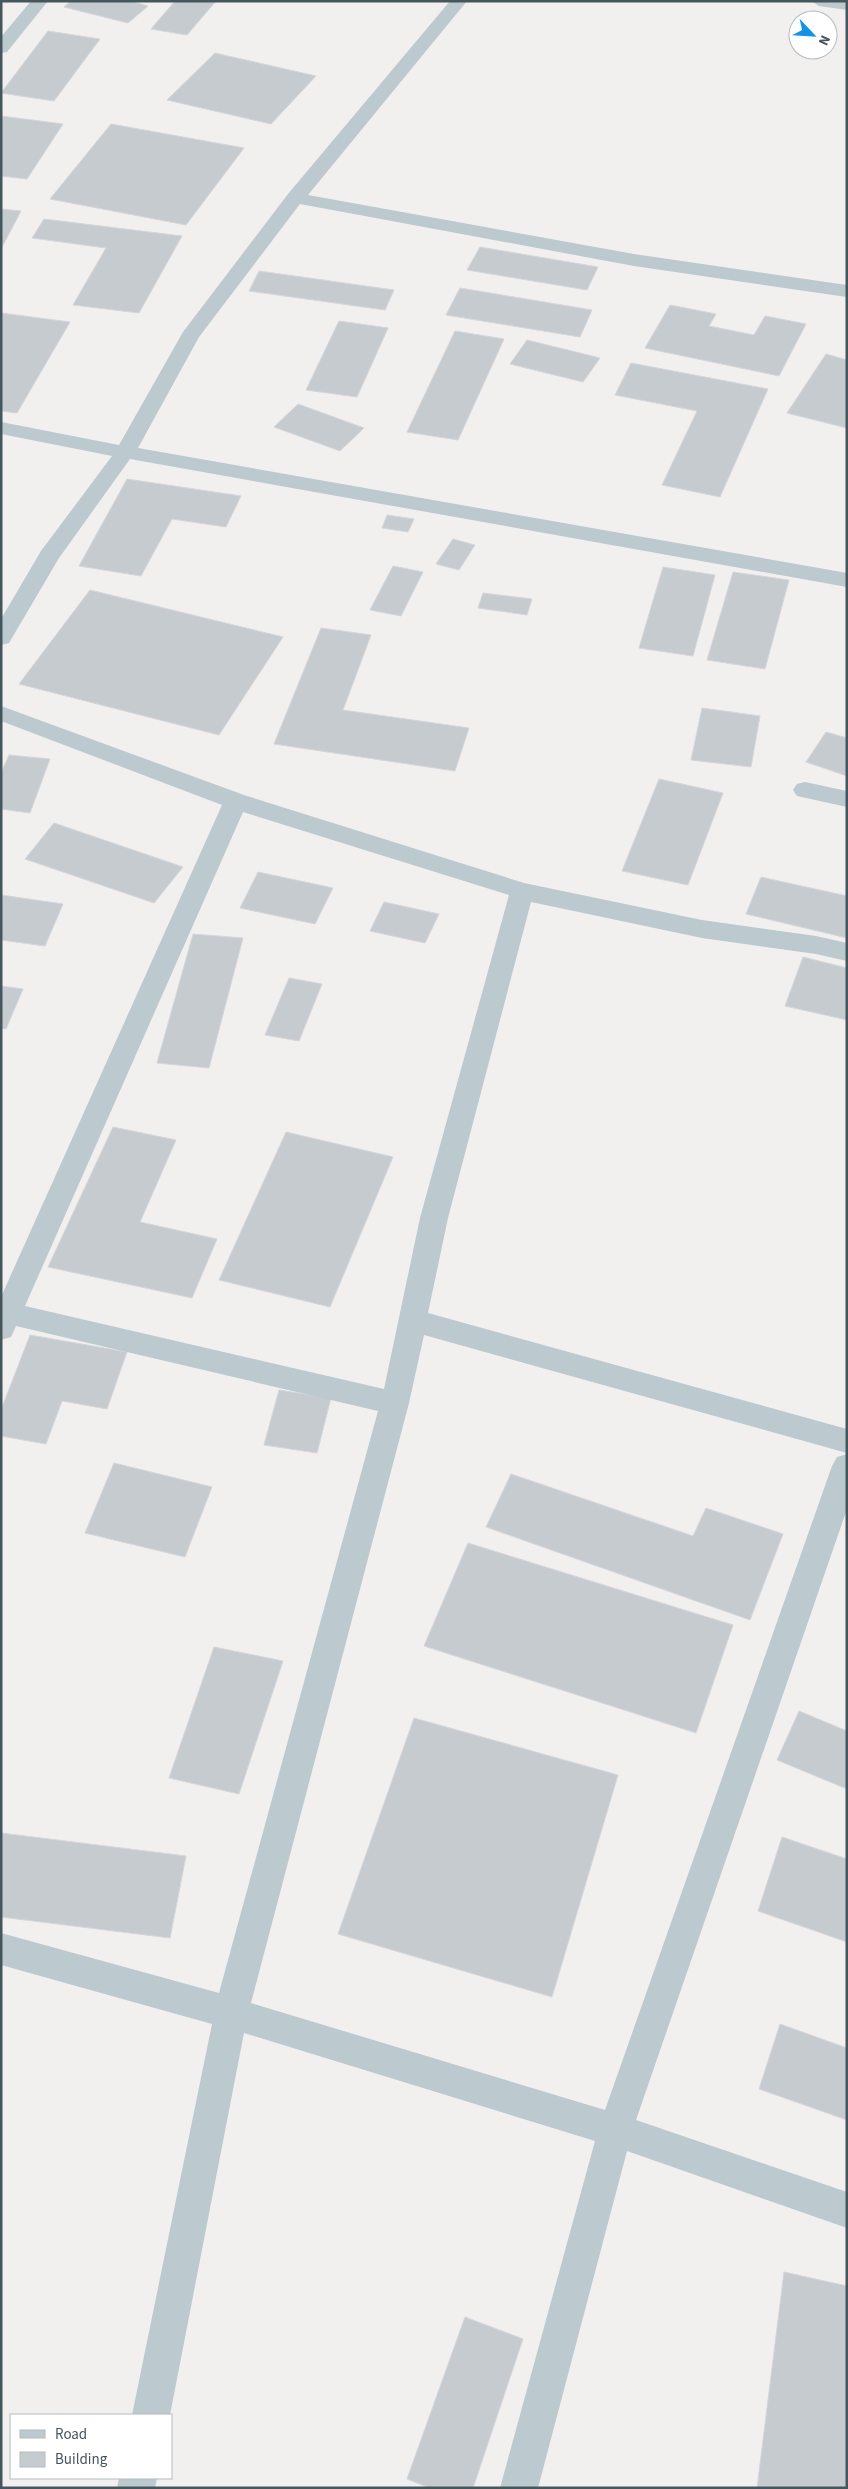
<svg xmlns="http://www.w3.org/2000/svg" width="848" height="2489" font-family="'Source Sans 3',sans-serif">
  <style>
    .building { fill: #c6cbcf; stroke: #d3d6db }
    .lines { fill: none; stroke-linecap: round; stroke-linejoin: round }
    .street { fill: #bcc9cf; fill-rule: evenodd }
  </style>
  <rect width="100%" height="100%" fill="#f2efef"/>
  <path class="building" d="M71 1H130L148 6 128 23 64 7Z
    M175 1H216L187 35 151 29Z
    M48 31 100 39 54 101 1 93Z
    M215 53 316 76 271 124 167 100Z
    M1 116 63 124 27 179 1 176Z
    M111 124 244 148 186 225 50 199Z
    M1 209 21 211 1 249Z
    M44 219 182 236 139 313 73 305 106 248 32 238Z
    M480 247 598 267 587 290 467 270Z
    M259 271 394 290 385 310 249 291Z
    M460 288 592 310 580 337 446 315Z
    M670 305 716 314 709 326 754 335 765 316 806 324 779 376 645 348Z
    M1 313 70 322 17 413 1 411Z
    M339 321 388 328 357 397 306 390Z
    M455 331 504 339 458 440 407 432Z
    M527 340 600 358 583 382 510 364Z
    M826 354 847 360V428L787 413Z
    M631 363 768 389 720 497 662 485 697 411 615 395Z
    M298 404 364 428 340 451 274 427Z
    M127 479 241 496 226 527 172 519 141 576 79 566Z
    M387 515 414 519 408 532 382 528Z
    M453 539 475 545 459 570 436 564Z
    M393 566 423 572 401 616 370 610Z
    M663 567 715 575 693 656 639 648Z
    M733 572 789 580 765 669 707 660Z
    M90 590 283 637 219 735 19 684Z
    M483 593 532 599 527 615 478 608Z
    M321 628 371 635 343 710 469 728 455 771 274 744Z
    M702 708 760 716 751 767 691 760Z
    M826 732 847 738V776L806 762Z
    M9 755 50 759 30 813 1 809V773Z
    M659 779 723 793 688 885 622 871Z
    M54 823 183 867 154 903 25 859Z
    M258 872 333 888 315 924 240 908Z
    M761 877 847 896V938L746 914Z
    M1 895 63 904 45 946 1 940Z
    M384 902 439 914 425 943 370 931Z
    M193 934 243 938 209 1068 157 1063Z
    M803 957 847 968V1020L785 1006Z
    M289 978 322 984 299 1041 265 1035Z
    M1 986 23 989 6 1029 1 1028Z
    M113 1127 176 1140 140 1222 217 1239 192 1298 48 1267Z
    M286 1132 393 1157 330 1307 219 1280Z
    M30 1335 127 1352 107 1409 62 1401 46 1444 1 1436V1410Z
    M279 1390 331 1398 317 1453 264 1445Z
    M114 1463 212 1487 185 1557 85 1533Z
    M511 1474 693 1536 706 1508 783 1534 750 1620 486 1527Z
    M468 1543 733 1625 696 1733 424 1646Z
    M214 1647 283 1661 239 1794 169 1778Z
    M799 1711 847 1731V1789L777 1760Z
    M414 1718 618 1775 552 1997 338 1934Z
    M1 1833 186 1856 170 1938 1 1917Z
    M782 1837 847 1859V1942L758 1911Z
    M780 2024 847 2048V2120L759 2089Z
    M784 2272 847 2286V2488H757Z
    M465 2317 523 2339 473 2488H430L407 2479Z"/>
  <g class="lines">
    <path class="street" d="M31 1H48L7 52 1 53V37Z
      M450 1H467L308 195 634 254 847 285V297L634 266 300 204 199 337 138 448 847 573V587L130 459 59 558 9 643 1 645V619L41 551 112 456 1 434V422L119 445 183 332 288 194Z
      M811 1H847V10L819 6Z
      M1 706 244 795 524 883 702 920 816 936 847 943V961L816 954 702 938 531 902 448 1218 428 1313 847 1429V1453L424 1335 409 1403 251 2003 605 2110 832 1466 837 1457 847 1454V1509L636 2120 847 2192V2228L627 2151 538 2488H500L595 2141 244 2033 170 2415H132L212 2024 1 1965V1933L219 1993 378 1411 16 1326 11 1337 1 1340V1297L222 805 1 721ZM243 812 509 895 420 1218 384 1389 25 1306Z
      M805 782 847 791V807L797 796 793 790 797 784Z
      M119 2478H157L155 2488H117Z"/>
  </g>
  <rect width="848" height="2489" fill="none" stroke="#46565d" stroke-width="5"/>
  <rect x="10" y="2414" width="162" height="65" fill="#ffffff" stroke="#b5bbbe"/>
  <rect x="20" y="2430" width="25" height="8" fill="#bcc9cf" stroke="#b5bbbe"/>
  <text x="55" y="2439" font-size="15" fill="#46565d">Road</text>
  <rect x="20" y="2452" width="25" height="15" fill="#c6cbcf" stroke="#b5bbbe"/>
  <text x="55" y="2464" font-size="15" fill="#46565d">Building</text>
  <g transform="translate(813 35) rotate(115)"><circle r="24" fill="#ffffff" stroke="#b5bbbe"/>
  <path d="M0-4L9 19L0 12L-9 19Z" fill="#1292e9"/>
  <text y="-8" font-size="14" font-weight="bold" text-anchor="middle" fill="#46565d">N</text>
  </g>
</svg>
